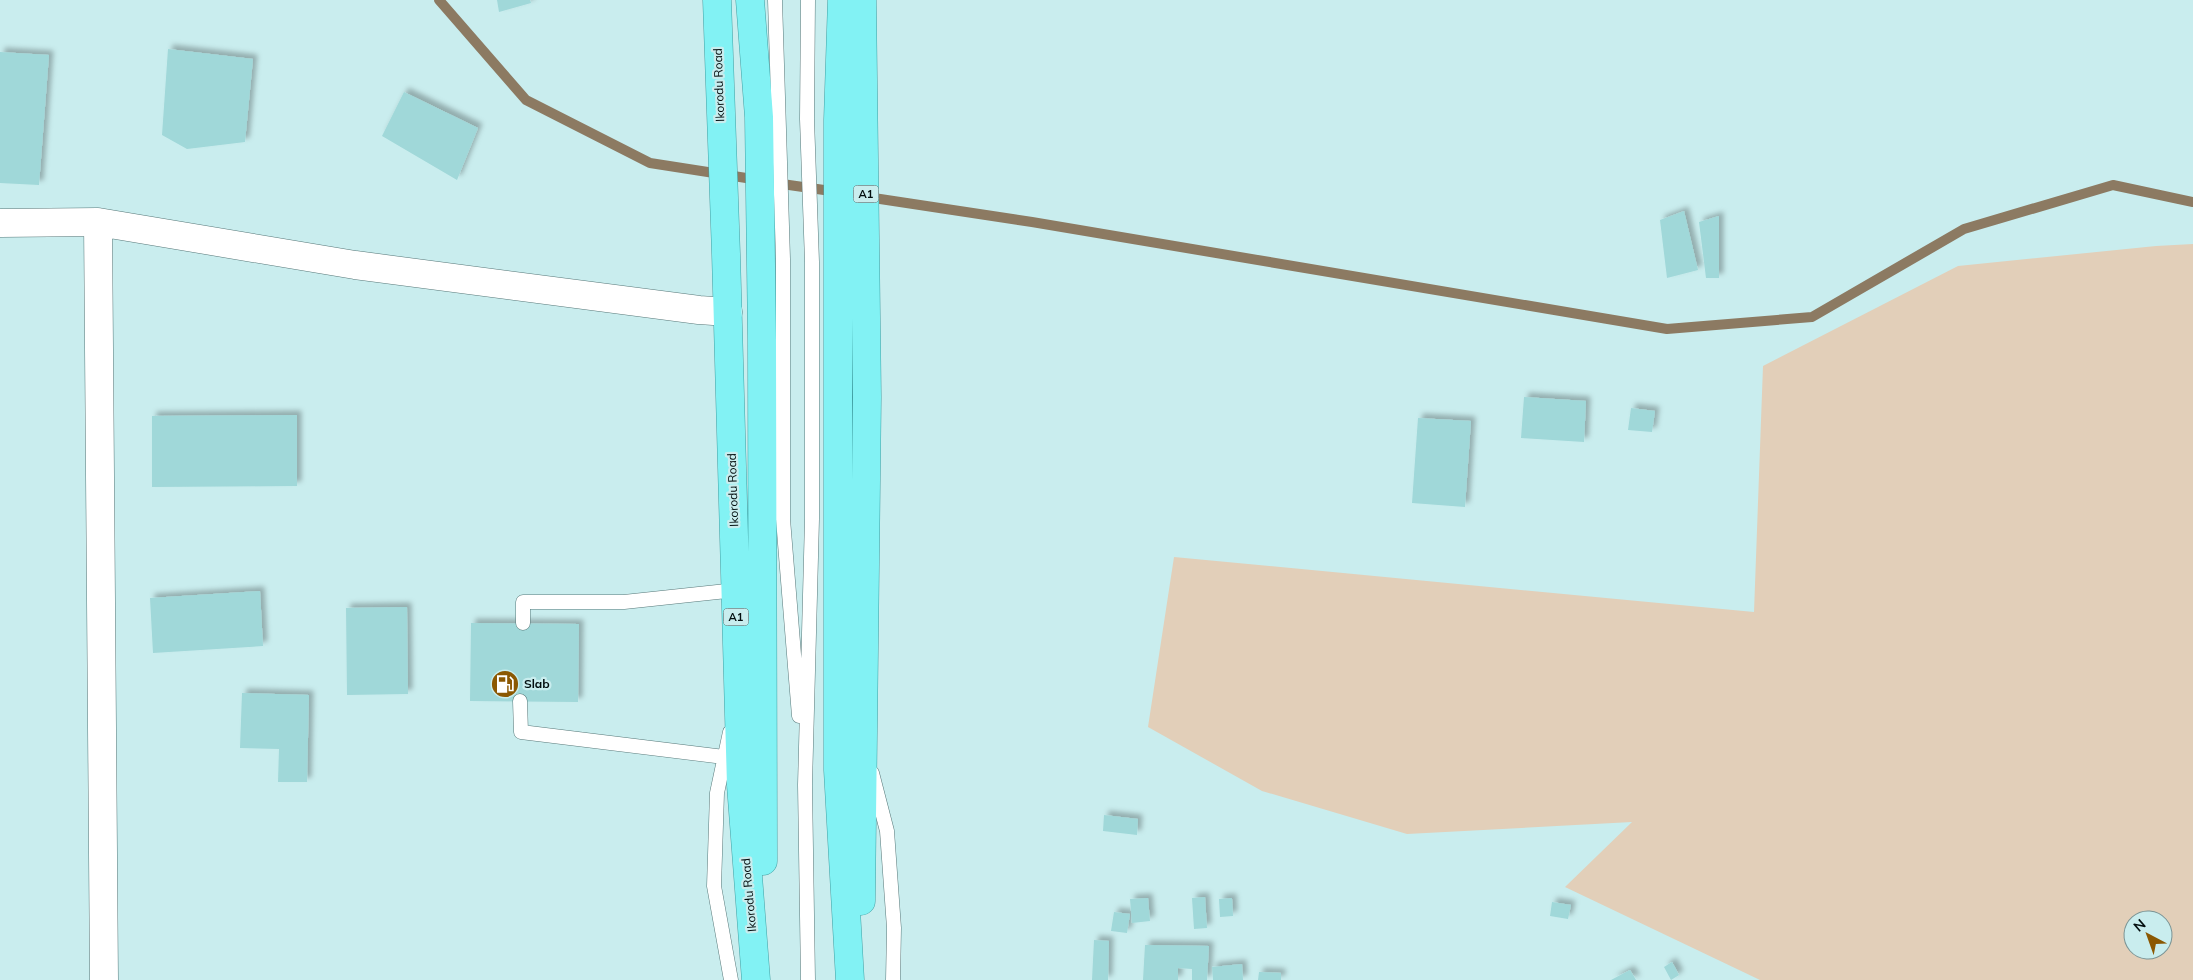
<svg xmlns="http://www.w3.org/2000/svg" width="2193" height="980" font-family="Mulish,sans-serif">
  <style>
    .green { fill: #e2cfb9; fill-rule: evenodd }
    .lines { fill: none; stroke-linecap: round; stroke-linejoin: round }
    .stream { stroke: #8c7a62; stroke-width: 10 }
    .building { fill: #a0d8d9; filter: url(#shadow) }
    .service-casing { stroke: #577879; stroke-width: 15 }
    .minor-casing { stroke: #577879; stroke-width: 29 }
    .trunk-casing { stroke: #41a0a3; stroke-width: 29 }
    .service { stroke: #fff; stroke-width: 14 }
    .minor { stroke: #fff; stroke-width: 28 }
    .trunk { stroke: #82f2f4; stroke-width: 28 }
    .labels { text-anchor: middle; stroke-width: 4.5; stroke-linejoin: round; paint-order: stroke }
    .shield { fill: #c9edee; stroke: #3e5152; stroke-width: 1 }
    .shield-label { font-size: 11px; font-weight: bold; fill: #030e0f }
    .street-label { font-size: 12px; fill: #030e0f; stroke: #c9edee }
    .poi-label { font-size: 12px; font-weight: bold; fill: #030e0f; stroke: #c9edee; text-anchor: start }
  </style>
  <defs>
    <filter id="shadow"><feDropShadow dx="4.5" dy="-4.5" stdDeviation="2.5" flood-color="#0004"/></filter>
  </defs>
  <rect width="100%" height="100%" fill="#c9edee"/>
  <path class="green" d="M2193 244V980H1760L1565 887 1632 822 1407 834 1262 791 1148 727 1174 557 1754 612 1763 366 1958 266 2156 246ZM2133 920H2163V950H2133Z"/>
  <g class="lines">
    <path class="stream" d="M439 0 526 100 650 163 759 180
      M775 183 838 192
      M867 197 1032 222 1667 329 1812 317 1964 229 2113 185 2193 202"/>
  </g>
  <path class="building" d="M497 0H530L531 3 499 12Z
    M168 49 253 59 245 142 187 149 162 135Z
    M0 52 49 55 39 185 0 183Z
    M404 92 478 128 457 180 382 136Z
    M1684 211 1698 270 1667 278 1660 220Z
    M1719 216V278H1706L1699 222Z
    M1524 397 1586 401 1584 442 1521 438Z
    M1631 408 1655 411 1652 432 1628 430Z
    M297 415V486L152 487V416Z
    M1418 418 1471 421 1465 507 1412 503Z
    M260 591 263 646 153 653 150 598Z
    M407 607 408 694 347 695 346 608Z
    M471 623 579 624 578 702 470 701Z
    M242 693 309 695 307 782H278L279 749 240 748Z
    M1104 815 1138 819 1137 835 1103 831Z
    M1205 897 1207 928 1194 929 1192 898Z
    M1148 898 1150 921 1132 923 1130 899Z
    M1232 898 1233 916 1220 917 1219 899Z
    M1552 902 1571 905 1568 919 1550 916Z
    M1114 912 1130 914 1127 933 1111 931Z
    M1094 940 1109 941 1108 980H1092Z
    M1145 945 1209 946 1207 980H1192V969L1178 968V980H1143Z
    M1672 962 1679 975 1671 980 1664 967Z
    M1242 964 1243 980H1213L1212 967Z
    M1630 970 1636 980H1611Z
    M1259 972 1281 973V980H1258Z"/>
  <g class="lines">
    <defs>
      <path id="service" d="M775 0 783 259V519L799 716
        M808 0 807 119 812 262V519L805 785 808 980
        M523 623V602H624L736 590
        M520 701 521 732 724 757
        M730 732 717 793 714 886 731 980
        M872 773 887 831 894 928 893 980"/>
      <path id="minor" d="M98 222 104 980
        M0 223 98 222 355 265 699 310 728 312"/>
      <path id="trunk" d="M717 0 726 254 741 785 756 980
        M750 0 759 117 762 340 763 861
        M842 0 838 120V770L850 980
        M861 901 867 397 862 0"/>
    </defs>
    <use href="#service" class="service-casing"/>
    <use href="#minor" class="minor-casing"/>
    <use href="#trunk" class="trunk-casing"/>
    <use href="#service" class="service"/>
    <use href="#minor" class="minor"/>
    <use href="#trunk" class="trunk"/>
  </g>
  <defs>
    <symbol id="fuel-disc" viewBox="-11 -11 22 22"><circle r="9.5" fill="#8b5802" stroke="#c9edee"/><path d="M-5.5-6h7V0h2V4h1.3V-2.5L3-4.5l.8-.8L6-3V5H2.5V1h-1V6h-7ZM-4.2-4.7v3.2H.2V-4.7Z" fill="#fff"/></symbol>
  </defs>
  <g fill-rule="evenodd">
    <use href="#fuel-disc" x="489" y="668" width="32" height="32"/>
  </g>
  <g class="labels">
    <g class="shield">
      <rect x="853.5" y="185.5" width="25" height="17" rx="4"/>
      <rect x="723.5" y="608.5" width="25" height="17" rx="4"/>
    </g>
    <g class="shield-label">
      <text x="866" y="198">A1</text>
      <text x="736" y="621">A1</text>
    </g>
    <g class="street-label">
      <text transform="translate(719 85) rotate(-92)" y="4">Ikorodu Road</text>
      <text transform="translate(733 490) rotate(-92)" y="4">Ikorodu Road</text>
      <text transform="translate(749 895) rotate(-95)" y="4">Ikorodu Road</text>
    </g>
    <g class="poi-label">
      <text x="524" y="688">Slab</text>
    </g>
  </g>
  <g transform="translate(2148 935) rotate(319)"><circle r="24" fill="#c9edee" stroke="#7a9495"/>
  <path d="M0-4L9 19L0 12L-9 19Z" fill="#8b5802"/>
  <text y="-8" font-size="14" font-weight="bold" text-anchor="middle" fill="#030e0f">N</text>
  </g>
</svg>
